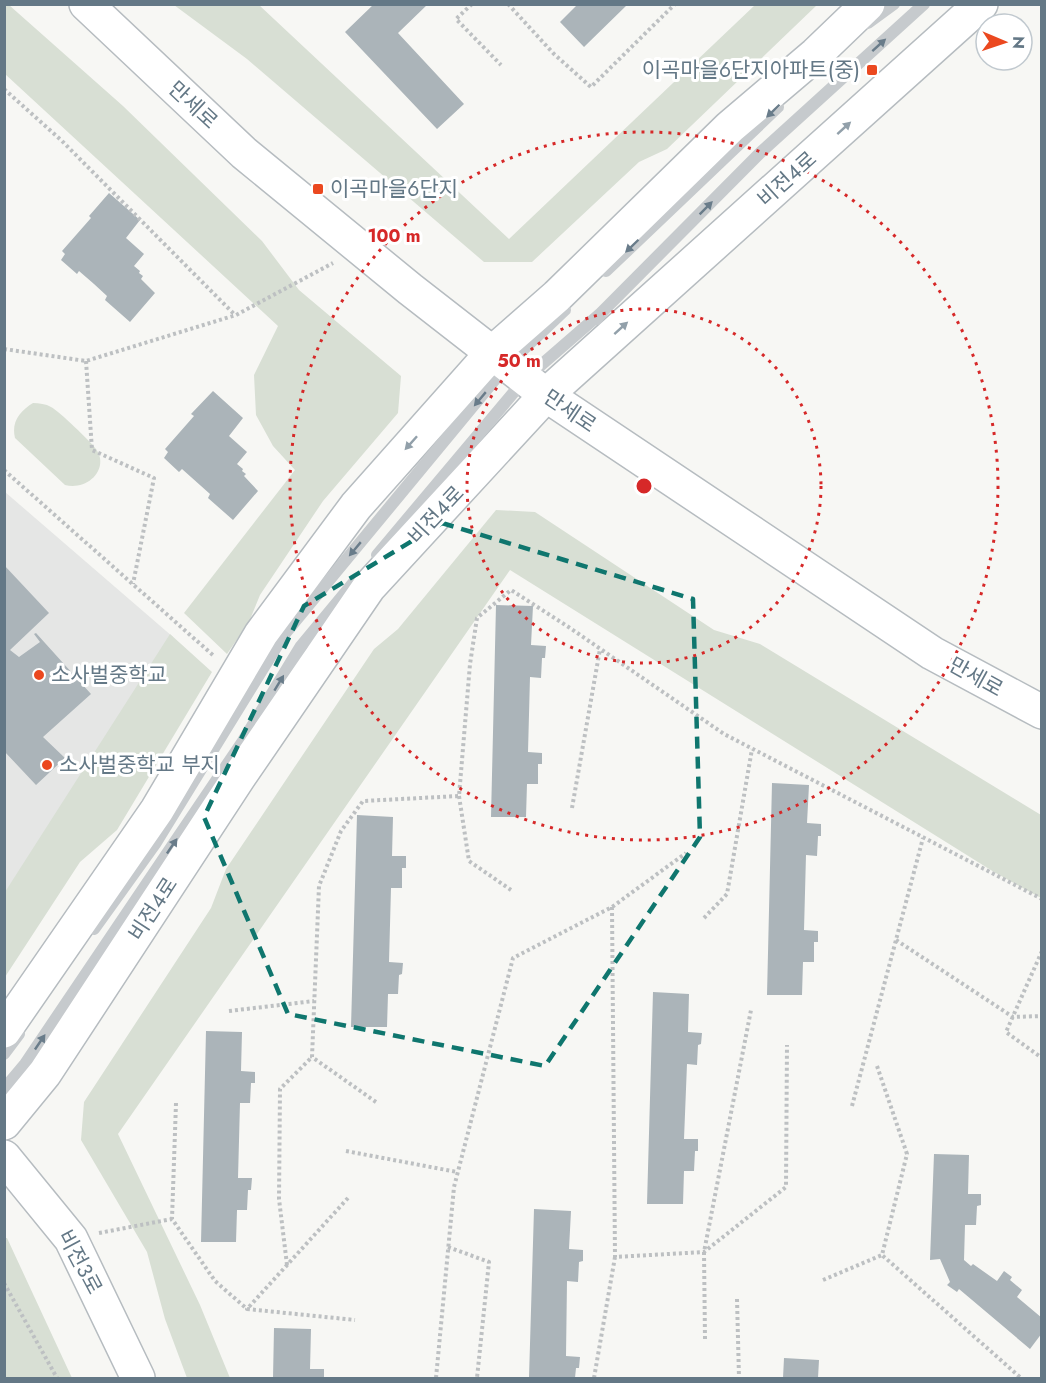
<svg xmlns="http://www.w3.org/2000/svg" width="1046" height="1383" font-family="Jost,'Noto Sans KR',sans-serif">
  <style>
    .built { fill: #e5e6e5 }
    .green { fill: #d8dfd4 }
    .building { fill: #abb4b9 }
    .lines { fill: none; stroke-linecap: round; stroke-linejoin: round }
    .secondary-casing { stroke: #b6bcc0; stroke-width: 36 }
    .path { stroke: #bdc0c2; stroke-width: 4; stroke-dasharray: 3 3; stroke-linecap: butt }
    .lane { stroke: #c6cacd; stroke-width: 12 }
    .secondary { stroke: #fff; stroke-width: 33 }
    .oneway { fill: #697c8a }
    .oneway2 { fill: #92a0aa }
    .marked { fill: none; stroke: #0f766e; stroke-width: 4.5; stroke-dasharray: 12 8; stroke-linejoin: round }
    .ring { fill: none; stroke: #d62828; stroke-width: 3; stroke-dasharray: 3 6 }
    .poi-dot { fill: #eb481f; stroke: #fff; stroke-width: 2 }
    .labels { text-anchor: middle; stroke-width: 6; stroke-linejoin: round; paint-order: stroke }
    .poi-label { font-size: 21px; fill: #647886; stroke: #fff; text-anchor: start }
    .street-label { font-size: 21px; fill: #647886; stroke: #fff }
    .centre { fill: #d62828; stroke: #fff; stroke-width: 3 }
    .ring-label { font-size: 18px; text-anchor: middle; font-weight: bold; fill: #d62828; stroke: #fff; stroke-width: 6; stroke-linejoin: round; paint-order: stroke }
  </style>
  <rect width="100%" height="100%" fill="#f7f7f4"/>
  <path class="built" d="M5 492 173 637 5 893Z"/>
  <path class="green" d="M4 5H9L123 106 262 241 299 290 401 376 398 413 323 501 260 595 249 622 227 654 184 613 295 470 273 446 256 415 254 375 278 326 5 74Z
    M174 5H259L509 239 755 5H817L667 149 639 162 532 262H484L247 59Z
    M33 403C39 403 46 404 51 407 59 411 91 442 96 449 97 450 100 457 100 458 103 477 82 490 65 485L15 438C11 422 20 411 33 403Z
    M496 510 535 512 714 630 760 644 1041 815V898L994 872 510 570 118 1134 200 1305 230 1378H187L165 1319 147 1252 81 1140 84 1102 211 908 226 869 374 649 398 629Z
    M170 634 212 672 117 830 80 862 5 977V892Z
    M5 1238H7L72 1378H5Z"/>
  <path class="building" d="M374 4H428L398 33 464 104 437 129 345 32Z
    M578 4H628L584 47 560 22Z
    M109 193 140 220 126 238 144 254 134 266 140 271 139 273 143 276 141 279 155 293 130 322 105 300 107 296 94 284 79 271 77 274 61 260 65 254 62 251 91 218 89 216Z
    M213 391 243 418 229 436 247 452 237 464 243 469 242 471 246 474 244 476 258 491 233 520 208 498 210 494 182 469 179 472 164 458 168 452 165 449 194 416 191 414Z
    M4 565 49 613 10 650 19 657 40 642 34 634 36 633 91 694 43 737 65 758 36 785 4 751Z
    M496 605 533 606 531 645 546 646 545 658H542L541 678 530 677 528 752 542 753V764H538V784H527L526 817H491Z
    M772 783 809 785 807 823 821 824V836H818L817 856 806 855 804 930 818 931V942H814V962H803L802 995H767Z
    M357 815 393 817 392 856H406V868H402V888H391L389 962 403 963 402 974 399 975 398 994H388L387 1027H351Z
    M653 992 689 994 688 1032 702 1033 701 1044 698 1045 697 1065 687 1064 684 1139H698V1151H695L694 1171H684L683 1204H647Z
    M206 1031 242 1032 241 1071 255 1072V1083H251L250 1103H240L238 1178H252L251 1190H248L247 1210H237L236 1242H201Z
    M934 1154 969 1155 968 1194H981V1205L977 1206 976 1225H965L964 1260 971 1266 973 1264 997 1281 1004 1271 1012 1277 1010 1280 1022 1290 1017 1297 1042 1318V1333L1030 1349 959 1289 957 1292 947 1285 950 1282 940 1259 930 1260Z
    M534 1209 571 1211 569 1249 583 1250V1261L579 1262 578 1282 567 1281 566 1356 580 1357 579 1368H576L575 1378H529Z
    M274 1328 311 1329 310 1369H324V1378H273Z
    M784 1358 819 1360 818 1378H783Z"/>
  <g class="lines">
    <defs>
      <path id="secondary" d="M86 4 244 153 410 289 546 395 932 653 1042 712
        M4 1031 157 810 261 634 356 506 492 353 557 296 730 127 816 54 868 4
        M4 1123 45 1073 239 777 369 587 546 395 981 4
        M4 1157 71 1239 138 1378"/>
    </defs>
    <use href="#secondary" class="secondary-casing"/>
    <path class="path" d="M334 4V5
      M472 4 456 19 501 65
      M508 4 553 53 591 87 675 4
      M4 89 62 141 235 315
      M4 349 86 361 236 315 333 263
      M86 361 92 450 154 478 133 584
      M4 470 215 657
      M459 796 469 861 511 890
      M572 808 600 649
      M612 907 615 1257 704 1252 786 1187 787 1045
      M704 918 727 894 752 749
      M896 940 1013 1017 1042 1016
      M1042 951 1006 1032 1042 1058
      M229 1011 314 1001
      M877 1066 907 1154 882 1255 1021 1378
      M376 1102 312 1057 319 886 341 831 363 801 459 796 470 664 477 618 511 590 570 628 724 734 1042 899
      M176 1103 172 1219 215 1281 247 1309
      M852 1106 923 838
      M346 1151 457 1172
      M348 1198 247 1309 355 1320
      M99 1233 172 1219
      M448 1247 489 1262 477 1378
      M287 1265 279 1199 280 1089 312 1057
      M823 1280 882 1255
      M4 1283 57 1378
      M737 1299 739 1378
      M705 1339 704 1252 751 1010
      M436 1378 454 1187 513 958 612 907 686 853
      M594 1378 615 1257"/>
    <path class="lane" d="M868 23 894 4
      M606 271 778 107
      M597 319 601 313 761 152 924 4
      M377 555 525 379 601 313
      M94 929 155 844 283 636 507 365 565 310
      M4 1054 19 1034
      M4 1089 25 1064 243 741 301 646 354 582"/>
    <use href="#secondary" class="secondary"/>
  </g>
  <defs><path id="oneway-solid" d="M-6-.8H1V-3.2L6.5 0L1 3.2V.8H-6Z" transform="scale(1.5)"/></defs>
  <g class="oneway">
    <use href="#oneway-solid" transform="translate(879 45) rotate(-42)"/>
    <use href="#oneway-solid" transform="translate(773 111) rotate(136)"/>
    <use href="#oneway-solid" transform="translate(706 208) rotate(-45)"/>
    <use href="#oneway-solid" transform="translate(632 246) rotate(136)"/>
    <use href="#oneway-solid" transform="translate(480 399) rotate(130)"/>
    <use href="#oneway-solid" transform="translate(355 549) rotate(130)"/>
    <use href="#oneway-solid" transform="translate(279 683) rotate(-59)"/>
    <use href="#oneway-solid" transform="translate(172 846) rotate(-56)"/>
    <use href="#oneway-solid" transform="translate(40 1042) rotate(-56)"/>
  </g>
  <g class="oneway2">
    <use href="#oneway-solid" transform="translate(844 128) rotate(-42)"/>
    <use href="#oneway-solid" transform="translate(621 328) rotate(-42)"/>
    <use href="#oneway-solid" transform="translate(411 443) rotate(132)"/>
  </g>
  <path class="marked" d="M442 523 693 599 700 837 545 1066 288 1014 204 817 304 606Z"/>
  <g class="ring">
    <circle cx="644" cy="486" r="177"/>
    <circle cx="644" cy="486" r="354"/>
  </g>
  <g class="poi-dot">
    <rect x="866" y="64" width="12" height="12" rx="3"/>
    <rect x="312" y="183" width="12" height="12" rx="3"/>
    <circle cx="39" cy="675" r="6"/>
    <circle cx="47" cy="765" r="6"/>
  </g>
  <g class="labels">
    <g class="poi-label">
      <text x="860" y="77" text-anchor="end">이곡마을6단지아파트(중)</text>
      <text x="330" y="196">이곡마을6단지</text>
      <text x="51" y="682">소사벌중학교</text>
      <text x="59" y="772">소사벌중학교 부지</text>
    </g>
    <g class="street-label">
      <text transform="translate(193 105) rotate(43)" y="7">만세로</text>
      <text transform="translate(787 179) rotate(-42)" y="7">비전4로</text>
      <text transform="translate(570 411) rotate(34)" y="7">만세로</text>
      <text transform="translate(436 515) rotate(-47)" y="7">비전4로</text>
      <text transform="translate(976 677) rotate(29)" y="7">만세로</text>
      <text transform="translate(153 909) rotate(-57)" y="7">비전4로</text>
      <text transform="translate(80 1262) rotate(62)" y="7">비전3로</text>
    </g>
  </g>
  <circle cx="644" cy="486" r="9" class="centre"/>
  <g class="ring-label">
    <text x="394" y="242">100 m</text>
    <text x="519" y="367">50 m</text>
  </g>
  <rect width="1046" height="1383" fill="none" stroke="#647886" stroke-width="12"/>
  <g transform="translate(1004 42) rotate(92)"><circle r="28" fill="#ffffff" stroke="#c1c9cf" stroke-width="1.5"/>
  <path d="M0-4.5L10 22L0 15L-10 22Z" fill="#eb481f"/>
  <text y="-9" font-size="16" font-weight="bold" text-anchor="middle" fill="#647886">N</text>
  </g>
</svg>
